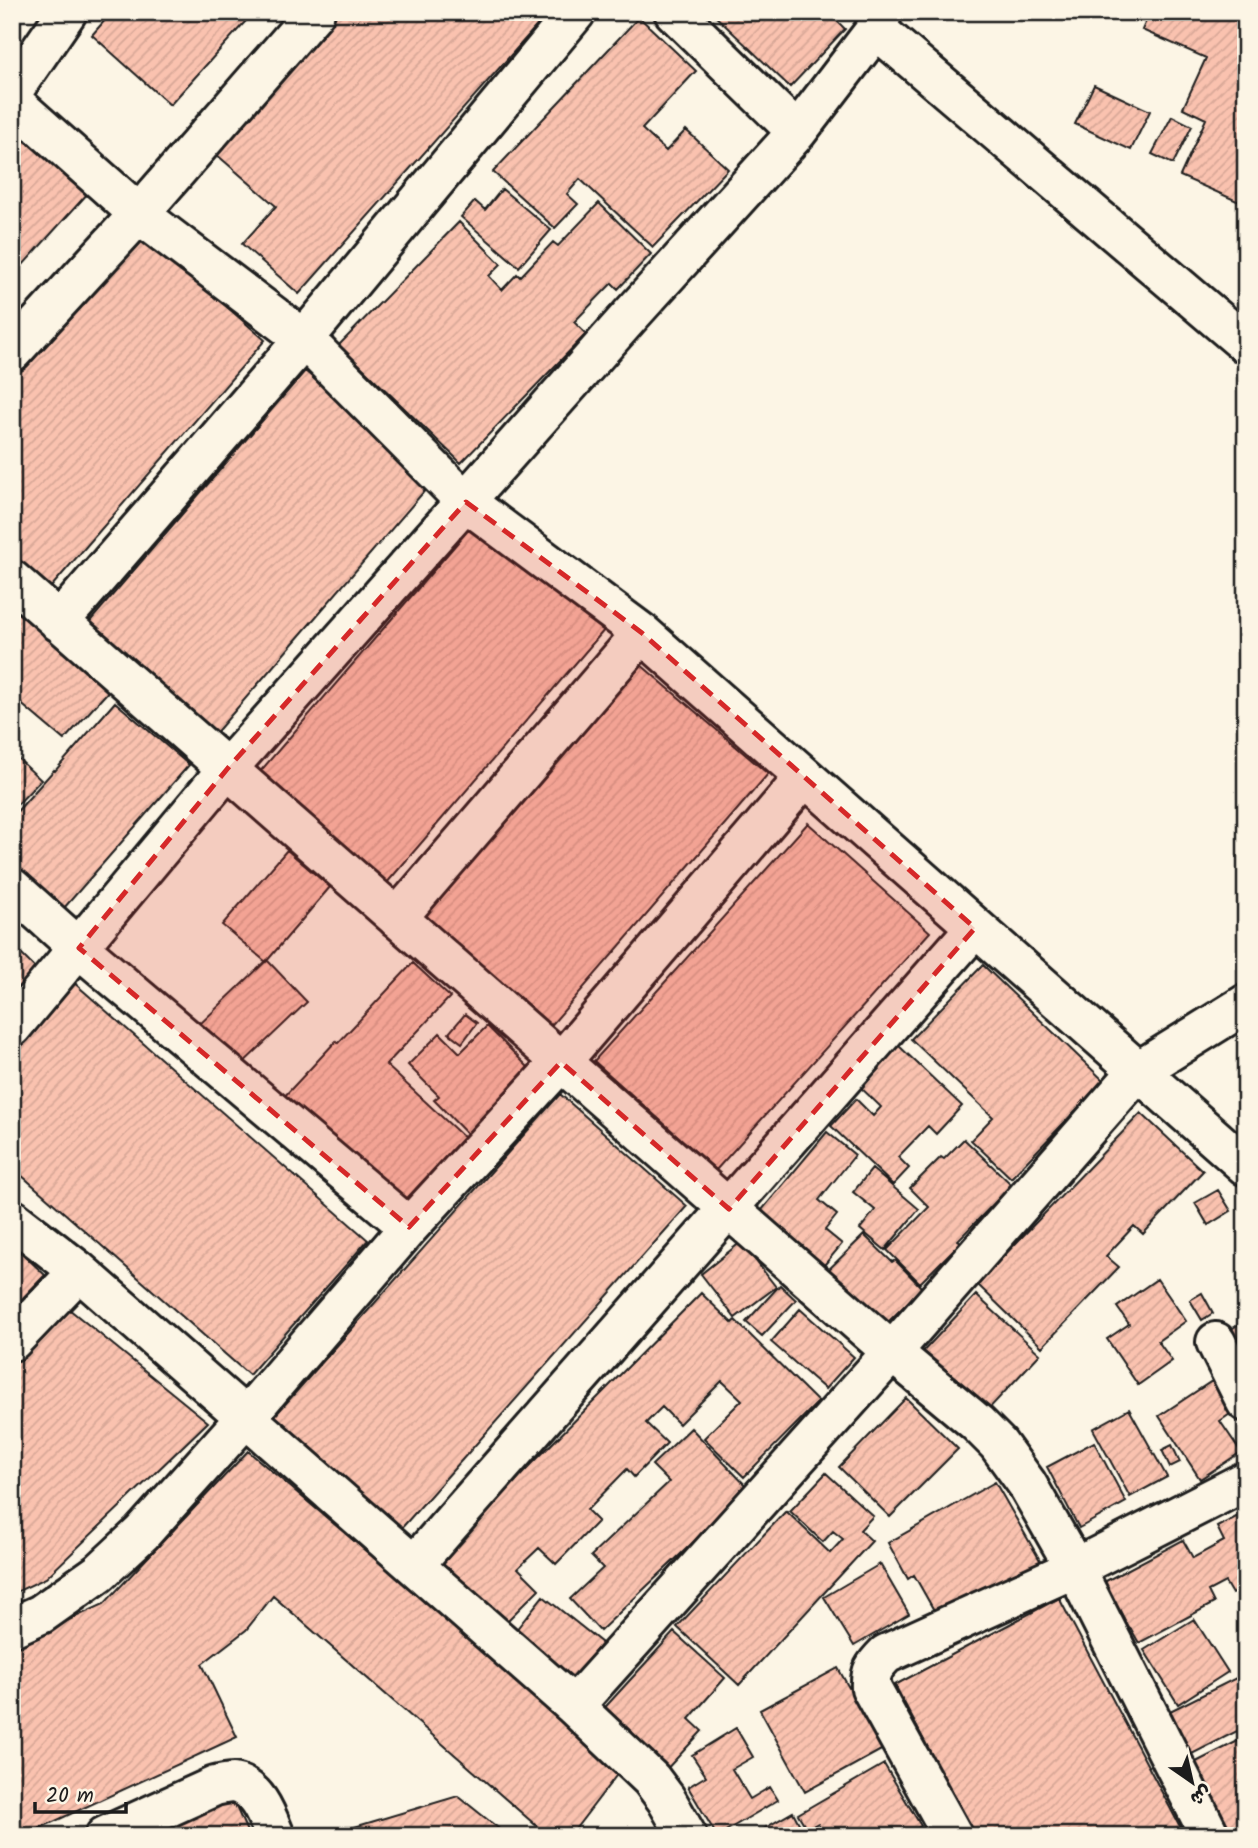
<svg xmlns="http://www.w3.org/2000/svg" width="1258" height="1848" font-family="Kalam,'Playpen Sans Arabic',sans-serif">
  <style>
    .building { fill: url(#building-hatch); stroke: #1c1c1c; stroke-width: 2 }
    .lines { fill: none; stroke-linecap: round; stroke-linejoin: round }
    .minor-casing { stroke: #1c1c1c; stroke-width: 44 }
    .minor { stroke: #fcf5e5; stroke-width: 38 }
    .marked { fill: #d62828; fill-opacity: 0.2; stroke: #d62828; stroke-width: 5; stroke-dasharray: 14 9; stroke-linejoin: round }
  </style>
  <defs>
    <pattern id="building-hatch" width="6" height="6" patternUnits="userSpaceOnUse" patternTransform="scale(1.75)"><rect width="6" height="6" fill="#fac2af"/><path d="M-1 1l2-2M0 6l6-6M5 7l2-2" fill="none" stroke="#d6a696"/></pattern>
  </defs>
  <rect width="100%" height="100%" fill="#fcf5e5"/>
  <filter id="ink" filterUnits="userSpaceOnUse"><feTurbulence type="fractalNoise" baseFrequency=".0143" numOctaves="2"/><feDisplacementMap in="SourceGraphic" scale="14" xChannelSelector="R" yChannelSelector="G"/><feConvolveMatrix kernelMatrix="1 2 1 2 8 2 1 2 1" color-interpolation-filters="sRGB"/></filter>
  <g filter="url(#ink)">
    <path class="building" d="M112 12H254L170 105 92 35Z
      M329 12H549L299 294 242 244 276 206 209 148Z
      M711 12H828L845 29 790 87Z
      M1150 12H1246V205L1180 176 1206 119 1183 108 1206 58 1142 30Z
      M639 17 696 71 642 129 666 151 686 130 728 169 653 247 580 179 567 194 578 204 555 228 493 172Z
      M1094 85 1150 111 1131 150 1075 124Z
      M1172 116 1192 126 1173 164 1152 154Z
      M16 127 89 192 12 277V131Z
      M502 189 551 230 519 267 461 217 475 201 485 210Z
      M599 203 651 254 618 289 612 283 574 322 586 334 461 463 339 345 459 222 501 264 489 276 502 290 517 274 520 277 553 242 558 246Z
      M137 229 265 340 45 594 12 566V374Z
      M305 371 433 481 214 735 86 626Z
      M477 520 605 629 386 884 258 774Z
      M12 593 114 685 64 740 12 696Z
      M640 664 768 774 548 1029 421 919Z
      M115 702 189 765 64 908 12 863V817L54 770 55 771Z
      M12 753 41 780 12 810Z
      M808 823 930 932 716 1170 594 1061Z
      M287 850 330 887 266 962 222 925Z
      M12 945 39 972 12 999Z
      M267 960 307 1002 239 1067 199 1025Z
      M413 963 450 997 386 1065 470 1143 408 1210 281 1100 336 1041 338 1043Z
      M983 965 1104 1081 1011 1178 971 1140 993 1117 911 1039Z
      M72 981 368 1240 249 1375 12 1167V1048Z
      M465 1014 477 1023 462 1043 449 1033Z
      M487 1026 536 1075 472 1139 434 1100 439 1096 408 1065 440 1033 460 1053Z
      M897 1044 962 1106 936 1134 928 1126 898 1157 909 1168 893 1185 831 1126 856 1099 873 1116 881 1107 858 1085Z
      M560 1094 687 1206 399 1531 272 1419Z
      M1141 1113 1203 1171 1143 1234 1134 1226 1106 1256 1119 1267 1042 1347 977 1284Z
      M827 1132 855 1155 819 1200 837 1215 825 1230 842 1244 820 1270 756 1217Z
      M964 1139 1012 1185 958 1240 961 1242 920 1283 887 1250 929 1207 910 1188 941 1157 944 1159Z
      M872 1169 919 1209 885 1250 860 1229 875 1210 853 1192Z
      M1218 1190 1231 1211 1208 1225 1195 1203Z
      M864 1235 892 1262 895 1260 922 1288 879 1331 823 1275Z
      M741 1242 776 1287 735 1318 701 1274Z
      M12 1244 45 1275 12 1309Z
      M1157 1279 1186 1321 1158 1341 1172 1361 1138 1385 1107 1339 1129 1324 1117 1307Z
      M780 1285 796 1300 762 1336 746 1322Z
      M701 1293 732 1323 735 1320 818 1402 744 1477 704 1438 742 1400 722 1381 679 1424 662 1407 646 1423 667 1443 634 1477 627 1469 587 1510 598 1521 556 1564 539 1548 518 1568 539 1589 497 1631 431 1566Z
      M1202 1293 1213 1313 1202 1320 1190 1300Z
      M976 1295 1040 1354 985 1413 918 1357Z
      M69 1309 208 1422 46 1578 12 1594V1366Z
      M800 1309 854 1357 825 1389 771 1342Z
      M1246 1320V1357L1245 1358 1228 1331Z
      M1212 1381 1233 1412 1220 1421 1241 1452 1200 1479 1159 1416Z
      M906 1398 958 1449 890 1517 839 1467Z
      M1129 1409 1167 1477 1130 1497 1093 1429Z
      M691 1428 749 1489 600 1631 570 1599 603 1568 591 1556 669 1482 652 1465Z
      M1094 1442 1126 1502 1079 1528 1047 1467Z
      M1172 1445 1180 1462 1170 1467 1162 1450Z
      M248 1451 622 1768 570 1836H548L273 1596 246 1630 202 1664 237 1737 23 1836H12V1646L104 1604Z
      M826 1473 873 1516 860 1530 872 1541 739 1685 677 1627 786 1511 830 1553 843 1539 833 1531 823 1542 790 1511Z
      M995 1482 1041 1562 940 1621 914 1575 908 1579 888 1543Z
      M1246 1512V1586L1232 1594 1225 1582 1208 1591 1214 1603 1139 1643 1131 1629 1130 1630 1104 1582 1183 1540 1193 1558 1224 1541 1217 1527Z
      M880 1564 909 1614 854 1646 824 1597Z
      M543 1596 602 1643 566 1687 508 1640Z
      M1059 1598 1185 1836H974L895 1685Z
      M1194 1619 1228 1672 1178 1704 1144 1650Z
      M674 1632 725 1678 689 1719 702 1731 663 1773 598 1715Z
      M838 1668 883 1749 805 1792 760 1710Z
      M1246 1673V1830L1235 1836H1229L1192 1764 1242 1739 1237 1731 1190 1755 1168 1712Z
      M736 1728 753 1757 732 1769 750 1799 770 1787 778 1800 717 1836 688 1787 706 1776 692 1755Z
      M884 1764 921 1826 904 1836H825L818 1823 807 1829 798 1814Z
      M229 1791 249 1836H133Z
      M458 1796 508 1836H342L341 1831Z
      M793 1812 804 1833 815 1827 820 1836H751Z"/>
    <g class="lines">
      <defs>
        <path id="minor" d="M674 12 797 132
          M876 29 1246 344
          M12 92 67 12
          M12 101 139 214 304 339 466 502 642 633 1246 1166
          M12 352 139 214 315 12
          M12 580 892 1352 977 1423 998 1444 1027 1484 1075 1568 1210 1836
          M59 622 304 339 576 12
          M12 888 79 948 409 1227
          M397 918 642 633
          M12 1027 228 768 630 316 797 132 876 29 883 12
          M12 1219 79 1271 574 1706 651 1779 666 1799 687 1836
          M12 1341 79 1271
          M1216 1342 1246 1402
          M414 1565 975 928
          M12 1627 41 1614 99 1573 142 1533 246 1417 409 1227 561 1062 805 777
          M574 1706 892 1352 1138 1071 1246 1004
          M105 1836 215 1786C220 1785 228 1783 233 1783 257 1787 267 1816 275 1836
          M953 1836 871 1688C870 1671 874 1666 886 1654L1075 1568 1246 1481"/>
      </defs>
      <use href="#minor" class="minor-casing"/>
      <use href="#minor" class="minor"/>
    </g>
  </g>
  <path class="marked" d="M466 502 642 633 975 928 729 1209 561 1062 409 1227 79 948 228 768Z"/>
  <rect width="1258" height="1848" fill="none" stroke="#fcf5e5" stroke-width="42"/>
  <rect x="21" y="21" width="1216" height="1806" fill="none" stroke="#1c1c1c" stroke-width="2.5" filter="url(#ink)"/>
  <g transform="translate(1192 1782) rotate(146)" stroke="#fcf5e5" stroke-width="5" paint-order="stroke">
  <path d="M0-5L12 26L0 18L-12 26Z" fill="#1c1c1c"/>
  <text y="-10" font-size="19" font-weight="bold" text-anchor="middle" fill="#1c1c1c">ش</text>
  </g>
  <path d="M35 1802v10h91v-10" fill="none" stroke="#1c1c1c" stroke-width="3.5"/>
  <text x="46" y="1802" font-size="21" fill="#1c1c1c" stroke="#fcf5e5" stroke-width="5" paint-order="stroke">20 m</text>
</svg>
